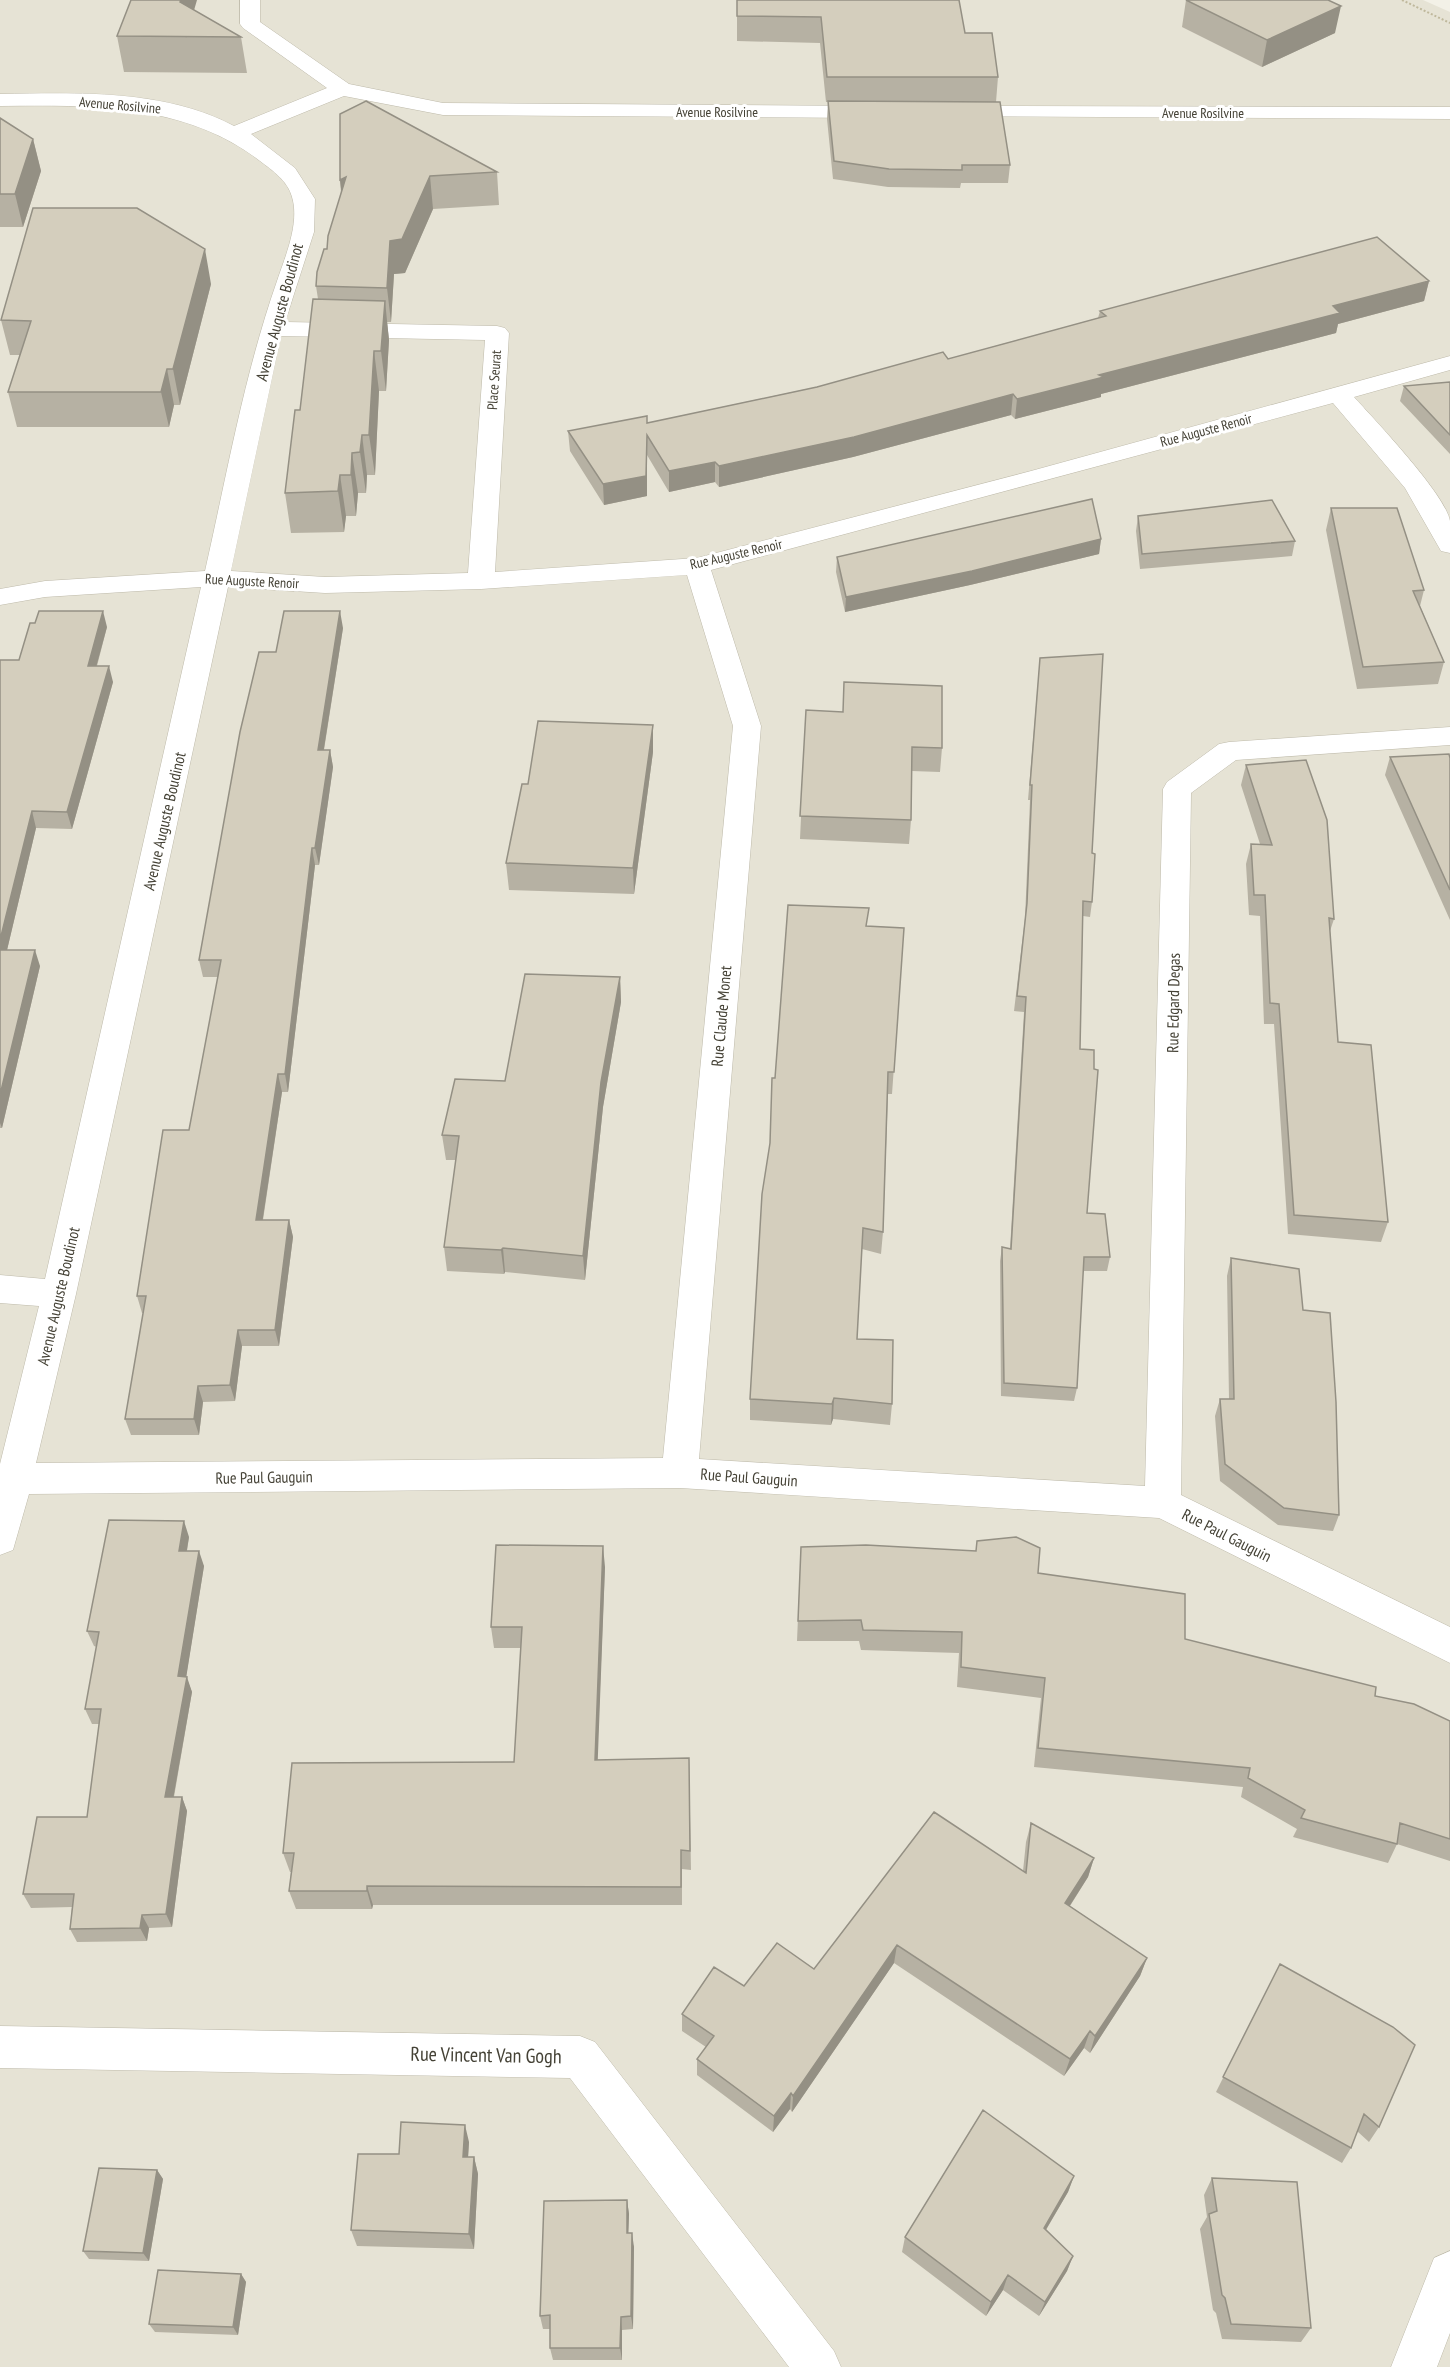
<svg xmlns="http://www.w3.org/2000/svg" width="1450" height="2367" font-family="'PT Sans Narrow',sans-serif">
  <style>
    .residential { fill: #e6e3d5 }
    .lines { fill: none; stroke-linecap: round; stroke-linejoin: round }
    .street-casing { stroke: #bebaaa; stroke-width: 1 }
    .path { stroke: #bfb89c; stroke-width: 2; stroke-dasharray: 2 2; stroke-linecap: butt }
    .street { fill: #fff; fill-rule: evenodd }
    .wall { fill: #b6b1a3 }
    .shaded-wall { fill: #949084 }
    .building { fill: #d4cebd; stroke: #949084; stroke-width: 1.5 }
    .labels { text-anchor: middle; stroke-width: 6; stroke-linejoin: round; paint-order: stroke }
    .far-street-label { font-size: 14px; fill: #454236; stroke: #fff }
    .street-label { font-size: 16px; fill: #454236; stroke: #fff }
    .near-street-label { font-size: 20px; fill: #454236; stroke: #fff }
  </style>
  <rect width="100%" height="100%" fill="#f3f1e7"/>
  <path class="residential" d="M0 0H1423L1450 12V2367H0Z"/>
  <g class="lines">
    <defs>
      <path id="street" d="M240 0H260V22L349 84 443 103 872 106 879 108 883 112 879 116 872 118 443 115 344 96 251 134 295 168 315 199 314 232 285 322 497 326 505 328 509 333 495 572 697 558 1031 471 1450 356V370L1354 397C1374 419 1446 495 1450 521 1450 531 1450 543 1450 553L1441 551 1405 488 1333 403 711 570 761 726 699 1459 1145 1486 1163 789 1167 782 1219 744 1229 742 1450 727V745L1236 760 1191 793 1181 1495 1450 1627V1663L1159 1518 680 1488 29 1494 13 1550 0 1555V1464L39 1306 0 1303V1275L45 1279 201 587 45 597 0 605V589L45 581 205 571C227 474 244 375 277 281 285 257 300 223 292 197 288 181 272 170 260 161 185 103 91 105 0 106V94C77 93 164 89 234 126L327 88 243 28 240 24ZM281 336 485 340 468 573 325 577 231 571ZM687 575 733 726 663 1458 36 1463 76 1294 228 587 325 593 481 589Z
        M957 106 1450 107V119L950 116 946 112 950 108Z
        M0 2026 580 2036 595 2042 834 2351 841 2367H789L570 2078 0 2068Z
        M1450 2251V2333L1437 2367H1391L1434 2258Z"/>
    </defs>
    <use href="#street" class="street-casing"/>
    <path class="path" d="M1402 0 1450 23"/>
    <use href="#street" class="street"/>
  </g>
  <path class="wall" d="M737 0 965 33 998 77 996 102 1010 165 1008 183H961L960 188 888 187 833 179 827 119 828 102H826L820 43 737 41Z
    M1186 0 1335 33 1262 67 1182 27Z
    M194 10 241 37 247 73 124 72 117 36Z
    M0 118 33 139 41 171 23 227H0Z
    M497 172 499 205 433 209 405 273 394 274 391 322H387L389 340 386 391H379L375 475H367L366 493H358L356 516H346L344 532 291 533 285 493 300 410 318 299 316 286 327 249 341 193 340 180Z
    M1429 281 1424 301 1338 324 1336 333 1101 394V397L1015 419 1011 415 853 457 719 487 715 482 669 492 647 455V496L604 505 570 451 568 431 647 423 948 359 1098 318 1100 311Z
    M211 284 180 405H174L169 427H17L8 392 20 355H10L1 320Z
    M1450 382V454L1400 401 1404 386Z
    M1331 508 1424 590 1420 606 1444 662 1438 684 1357 689 1326 530Z
    M1138 516 1295 541 1292 556 1140 569 1136 531Z
    M1101 539 1099 554 970 585 845 612 836 572 837 557Z
    M107 627 97 666 113 682 72 829 36 828 7 950 40 966 2 1128H0V660H19Z
    M343 628 324 750H330L333 767 319 865H315L288 1092H282L263 1220H289L293 1237 279 1346H242L235 1401 203 1402 199 1435H131L125 1419 143 1313H142L137 1296 189 1130 218 977H203L199 960 276 652Z
    M1040 658 1092 853V902L1090 917 1083 916 1080 1049 1087 1213 1110 1257 1107 1271H1083L1077 1388 1074 1401 1001 1396 1000 1261 1002 1247 1010 1249 1024 1012 1014 1011 1025 918 1030 800H1028Z
    M806 710 942 748 940 772 912 771 911 820 909 844 800 839Z
    M653 752 634 894 509 890 506 863 528 784Z
    M1390 757 1450 758V920L1385 775Z
    M1246 765 1334 919 1330 931 1338 1042 1388 1222 1381 1242 1288 1234 1274 1024H1264L1260 916 1249 915 1246 864 1251 844H1260L1241 785Z
    M868 926 904 928 892 1094H888L883 1232 881 1254 862 1249 857 1339 892 1404 890 1425 833 1419 831 1425 750 1420V1399L775 1078Z
    M620 977 621 1002 603 1107 585 1280 505 1272 504 1274 447 1271 444 1247 456 1160H446L442 1135 505 1081Z
    M1231 1258 1303 1310 1339 1515 1333 1531 1278 1525 1220 1481 1215 1416 1220 1399H1229L1227 1276Z
    M189 1537 187 1551 204 1566 186 1677 192 1692 174 1797H182L187 1811 172 1927 149 1928 147 1941 77 1942 70 1929 72 1907 31 1908 23 1894 87 1817 99 1724H92L85 1709 97 1647 94 1646 87 1631Z
    M801 1547 1038 1573 1185 1639 1375 1696 1450 1721V1861L1397 1844 1388 1863 1293 1837 1297 1829 1241 1797 1243 1787 1034 1767 1041 1698 957 1687 959 1653 861 1650 859 1641H797Z
    M605 1567 597 1760 689 1758 691 1870 682 1869V1905H373L372 1909H296L289 1891 291 1872H290L283 1853 514 1762 521 1648H494L491 1627Z
    M1031 1823 1094 1858 1088 1877 1070 1906 1147 1958 1140 1976 1090 2053 1084 2048 1064 2076 894 1963 792 2112 790 2109 773 2132 697 2075V2059L706 2047 682 2031V2014L744 1986 814 1969 1023 1871 1026 1842Z
    M1280 1964 1379 2127 1369 2142 1357 2131 1351 2148 1342 2163 1216 2092Z
    M469 2142 468 2157H474L478 2174 474 2249 357 2246 351 2230 399 2154Z
    M157 2170 163 2179 149 2261 89 2259 83 2251Z
    M1074 2176 1068 2192 1046 2230 1073 2256 1067 2271 1039 2316 1003 2290 986 2316 902 2252 905 2237Z
    M1212 2178 1311 2328 1301 2342 1222 2339 1216 2313 1213 2310 1200 2229 1207 2217 1204 2195Z
    M627 2200 629 2214 628 2233 634 2247 633 2329 622 2330V2360H553L550 2348V2329H543L540 2316Z
    M241 2274 246 2282 238 2335 155 2332 149 2324Z"/>
  <path class="shaded-wall" d="M181 0H197L186 38 180 2Z
    M1341 6 1335 33 1262 67 1267 40Z
    M33 139 41 171 23 227 15 194Z
    M430 176 433 209 405 273 394 274 391 322 387 288 390 241Z
    M346 177 344 214 340 180Z
    M205 249 211 284 180 405 173 369Z
    M1429 281 1424 301 1338 324 1336 333 1101 394V397L1015 419 1017 399 1333 306Z
    M385 301 389 340 386 391 381 351Z
    M374 351 379 391 375 475 369 435Z
    M167 369 174 405 169 427 161 392Z
    M1013 394 1011 415 853 457 719 487V466Z
    M362 435 367 475 366 493 360 452Z
    M647 435V496L604 505 603 484Z
    M352 453 358 493 356 516 351 475Z
    M715 462V482L669 492V471Z
    M340 475 346 516 344 532 338 491Z
    M1101 539 1099 554 970 585 845 612 846 597Z
    M103 611 107 627 92 682 88 666Z
    M340 611 343 628 321 767 318 750Z
    M109 666 113 682 72 829 67 812Z
    M653 725V752L634 894 633 868Z
    M330 750 333 767 319 865 315 848Z
    M32 811 36 828 3 967 0 958V940Z
    M312 848 315 865 288 1092 285 1074Z
    M35 950 40 966 2 1128 0 1123V1095Z
    M620 977 621 1002 603 1107 585 1280 583 1256 601 1082Z
    M278 1074 282 1092 260 1237 256 1220Z
    M289 1220 293 1237 279 1346 275 1330Z
    M503 1248 505 1272 504 1274 501 1250Z
    M238 1330 242 1346 235 1401 230 1385Z
    M198 1386 203 1402 199 1435 194 1419Z
    M834 1398 833 1419 831 1425 832 1404Z
    M184 1521 189 1537 184 1567 179 1551Z
    M603 1546 605 1567 597 1780 595 1760Z
    M199 1551 204 1566 184 1691 178 1676Z
    M187 1677 192 1692 171 1811 165 1797Z
    M182 1797 187 1811 172 1927 166 1914Z
    M1094 1858 1088 1877 1060 1921 1065 1903Z
    M367 1886 373 1905 372 1909 367 1891Z
    M142 1915 149 1928 147 1941 140 1928Z
    M897 1945 894 1963 792 2112 793 2096Z
    M1147 1958 1140 1976 1090 2053 1095 2036Z
    M1090 2031 1084 2048 1064 2076 1070 2059Z
    M791 2093 790 2109 773 2132 774 2116Z
    M465 2125 469 2142 467 2174 463 2157Z
    M474 2157 478 2174 474 2249 469 2234Z
    M157 2170 163 2179 149 2261 143 2253Z
    M1074 2176 1068 2192 1038 2243 1044 2228Z
    M627 2200 629 2214 628 2247 627 2233Z
    M632 2233 634 2247 633 2329 631 2316Z
    M1073 2256 1067 2271 1039 2316 1045 2302Z
    M241 2274 246 2282 238 2335 233 2327Z
    M1008 2275 1003 2290 986 2316 991 2302Z
    M621 2317 622 2330V2360L620 2348Z"/>
  <path class="building" d="M131 0H181L180 2 241 37 117 36Z
    M737 0H959L965 33H992L998 77H827L821 17 737 16Z
    M1186 0H1328L1341 6 1267 40Z
    M366 101 497 172 430 176 402 239 390 241 387 288 316 286 317 272 324 249H327L328 236 346 177 340 180V114Z
    M828 101 1000 102 1010 165H962V170L889 169 834 161Z
    M0 118 33 139 15 194H0Z
    M33 208H137L205 249 173 369H167L161 392H8L31 321 1 320Z
    M1377 237 1429 281 1333 306 1340 313 1099 375 1104 377 1017 399 1013 394 854 437 719 466 715 462 669 471 647 435 646 476 603 484 568 431 647 416V423L817 387 943 352 948 359 1106 316 1100 311Z
    M313 299 385 301 381 351H374L369 435H362L360 452 352 453 351 475H340L338 491 285 493 295 410H300Z
    M1450 382V435L1404 386Z
    M1092 499 1101 539 972 571 846 597 837 557Z
    M1272 500 1295 541 1142 554 1138 516Z
    M1331 508H1397L1424 590 1413 591 1444 662 1363 667Z
    M39 611H103L88 666H109L67 812 32 811 0 940V660H19L30 623H35Z
    M284 611H340L318 750H330L315 848H312L285 1074H278L256 1220H289L275 1330H238L230 1385 198 1386 194 1419H125L146 1296H137L163 1130H189L221 960H199L240 732 259 652H276Z
    M1103 654 1092 853 1095 854 1092 902 1083 901 1080 1049 1094 1050V1069L1098 1070 1087 1213 1105 1214 1110 1257H1084L1077 1388 1004 1383 1002 1247 1011 1249 1026 997 1017 996 1027 903 1032 785H1030L1040 658Z
    M844 682 942 686V748L912 747 911 820 800 816 806 710 843 712Z
    M538 721 653 725 633 868 506 863 522 784H528Z
    M1449 754 1450 758V890L1390 757Z
    M1306 760 1327 820 1334 919 1329 918 1338 1042 1371 1045 1388 1222 1294 1215 1279 1004 1270 1003 1265 895H1254L1251 844 1272 845 1246 765Z
    M788 905 869 908 866 926 904 928 894 1072H888L883 1232 863 1228 857 1339 893 1340 892 1404 834 1398 832 1404 750 1399 762 1194 770 1143 772 1078H775Z
    M0 950H35L0 1095Z
    M525 974 620 977 601 1082 583 1256 503 1248 501 1250 444 1247 459 1136 442 1135 455 1079 505 1081Z
    M1231 1258 1299 1269 1303 1310 1330 1313 1336 1402 1339 1515 1284 1508 1225 1464 1220 1399H1234Z
    M109 1520 184 1521 179 1551H199L178 1676 187 1677 165 1797H182L166 1914 142 1915 140 1928 70 1929 74 1894H23L37 1817H87L101 1709H85L99 1632 87 1631Z
    M1016 1537 1040 1548 1038 1573 1185 1594V1639L1376 1687 1375 1696 1414 1704 1450 1721V1839L1400 1823 1397 1844 1301 1818 1305 1810 1248 1778 1250 1768 1038 1748 1045 1678 961 1667 962 1632 863 1630 861 1620 798 1621 801 1547 866 1545 976 1551 977 1541Z
    M496 1545 603 1546 595 1760 689 1758 690 1851 681 1850V1887L367 1886V1891H289L294 1853H283L292 1763 514 1762 522 1627H491Z
    M934 1812 1026 1873 1031 1823 1094 1858 1065 1903 1147 1958 1095 2036 1090 2031 1070 2059 897 1945 793 2096 791 2093 774 2116 697 2059 714 2036 682 2014 714 1967 744 1986 777 1943 814 1969Z
    M1280 1964 1393 2027 1415 2045 1379 2127 1364 2114 1351 2148 1223 2077Z
    M983 2110 1074 2176 1044 2228 1073 2256 1045 2302 1008 2275 991 2302 905 2237Z
    M401 2122 465 2125 463 2157H474L469 2234 351 2230 358 2154H399Z
    M99 2168 157 2170 143 2253 83 2251Z
    M1212 2178 1297 2182 1311 2328 1231 2324 1225 2298 1222 2295 1209 2214 1217 2211Z
    M627 2200V2233H632L631 2316 621 2317 620 2348H550V2315L540 2316 544 2201Z
    M158 2270 241 2274 233 2327 149 2324Z"/>
  <g class="labels">
    <g class="far-street-label">
      <text transform="translate(120 105) rotate(5)" y="5">Avenue Rosilvine</text>
      <text x="717" y="117">Avenue Rosilvine</text>
      <text x="1203" y="118">Avenue Rosilvine</text>
      <text transform="translate(494 380) rotate(-86)" y="5">Place Seurat</text>
      <text transform="translate(1206 430) rotate(-15)" y="5">Rue Auguste Renoir</text>
      <text transform="translate(736 554) rotate(-13)" y="5">Rue Auguste Renoir</text>
      <text transform="translate(252 581) rotate(3)" y="5">Rue Auguste Renoir</text>
    </g>
    <g class="street-label">
      <text transform="translate(279 312) rotate(-75)" y="6">Avenue Auguste Boudinot</text>
      <text transform="translate(164 821) rotate(-77)" y="6">Avenue Auguste Boudinot</text>
      <text transform="translate(1173 1003) rotate(-89)" y="6">Rue Edgard Degas</text>
      <text transform="translate(721 1016) rotate(-85)" y="6">Rue Claude Monet</text>
      <text transform="translate(58 1296) rotate(-77)" y="6">Avenue Auguste Boudinot</text>
      <text transform="translate(264 1477) rotate(-1)" y="6">Rue Paul Gauguin</text>
      <text transform="translate(749 1477) rotate(4)" y="6">Rue Paul Gauguin</text>
      <text transform="translate(1227 1535) rotate(27)" y="6">Rue Paul Gauguin</text>
    </g>
    <g class="near-street-label">
      <text transform="translate(486 2055) rotate(1)" y="7">Rue Vincent Van Gogh</text>
    </g>
  </g>
</svg>
